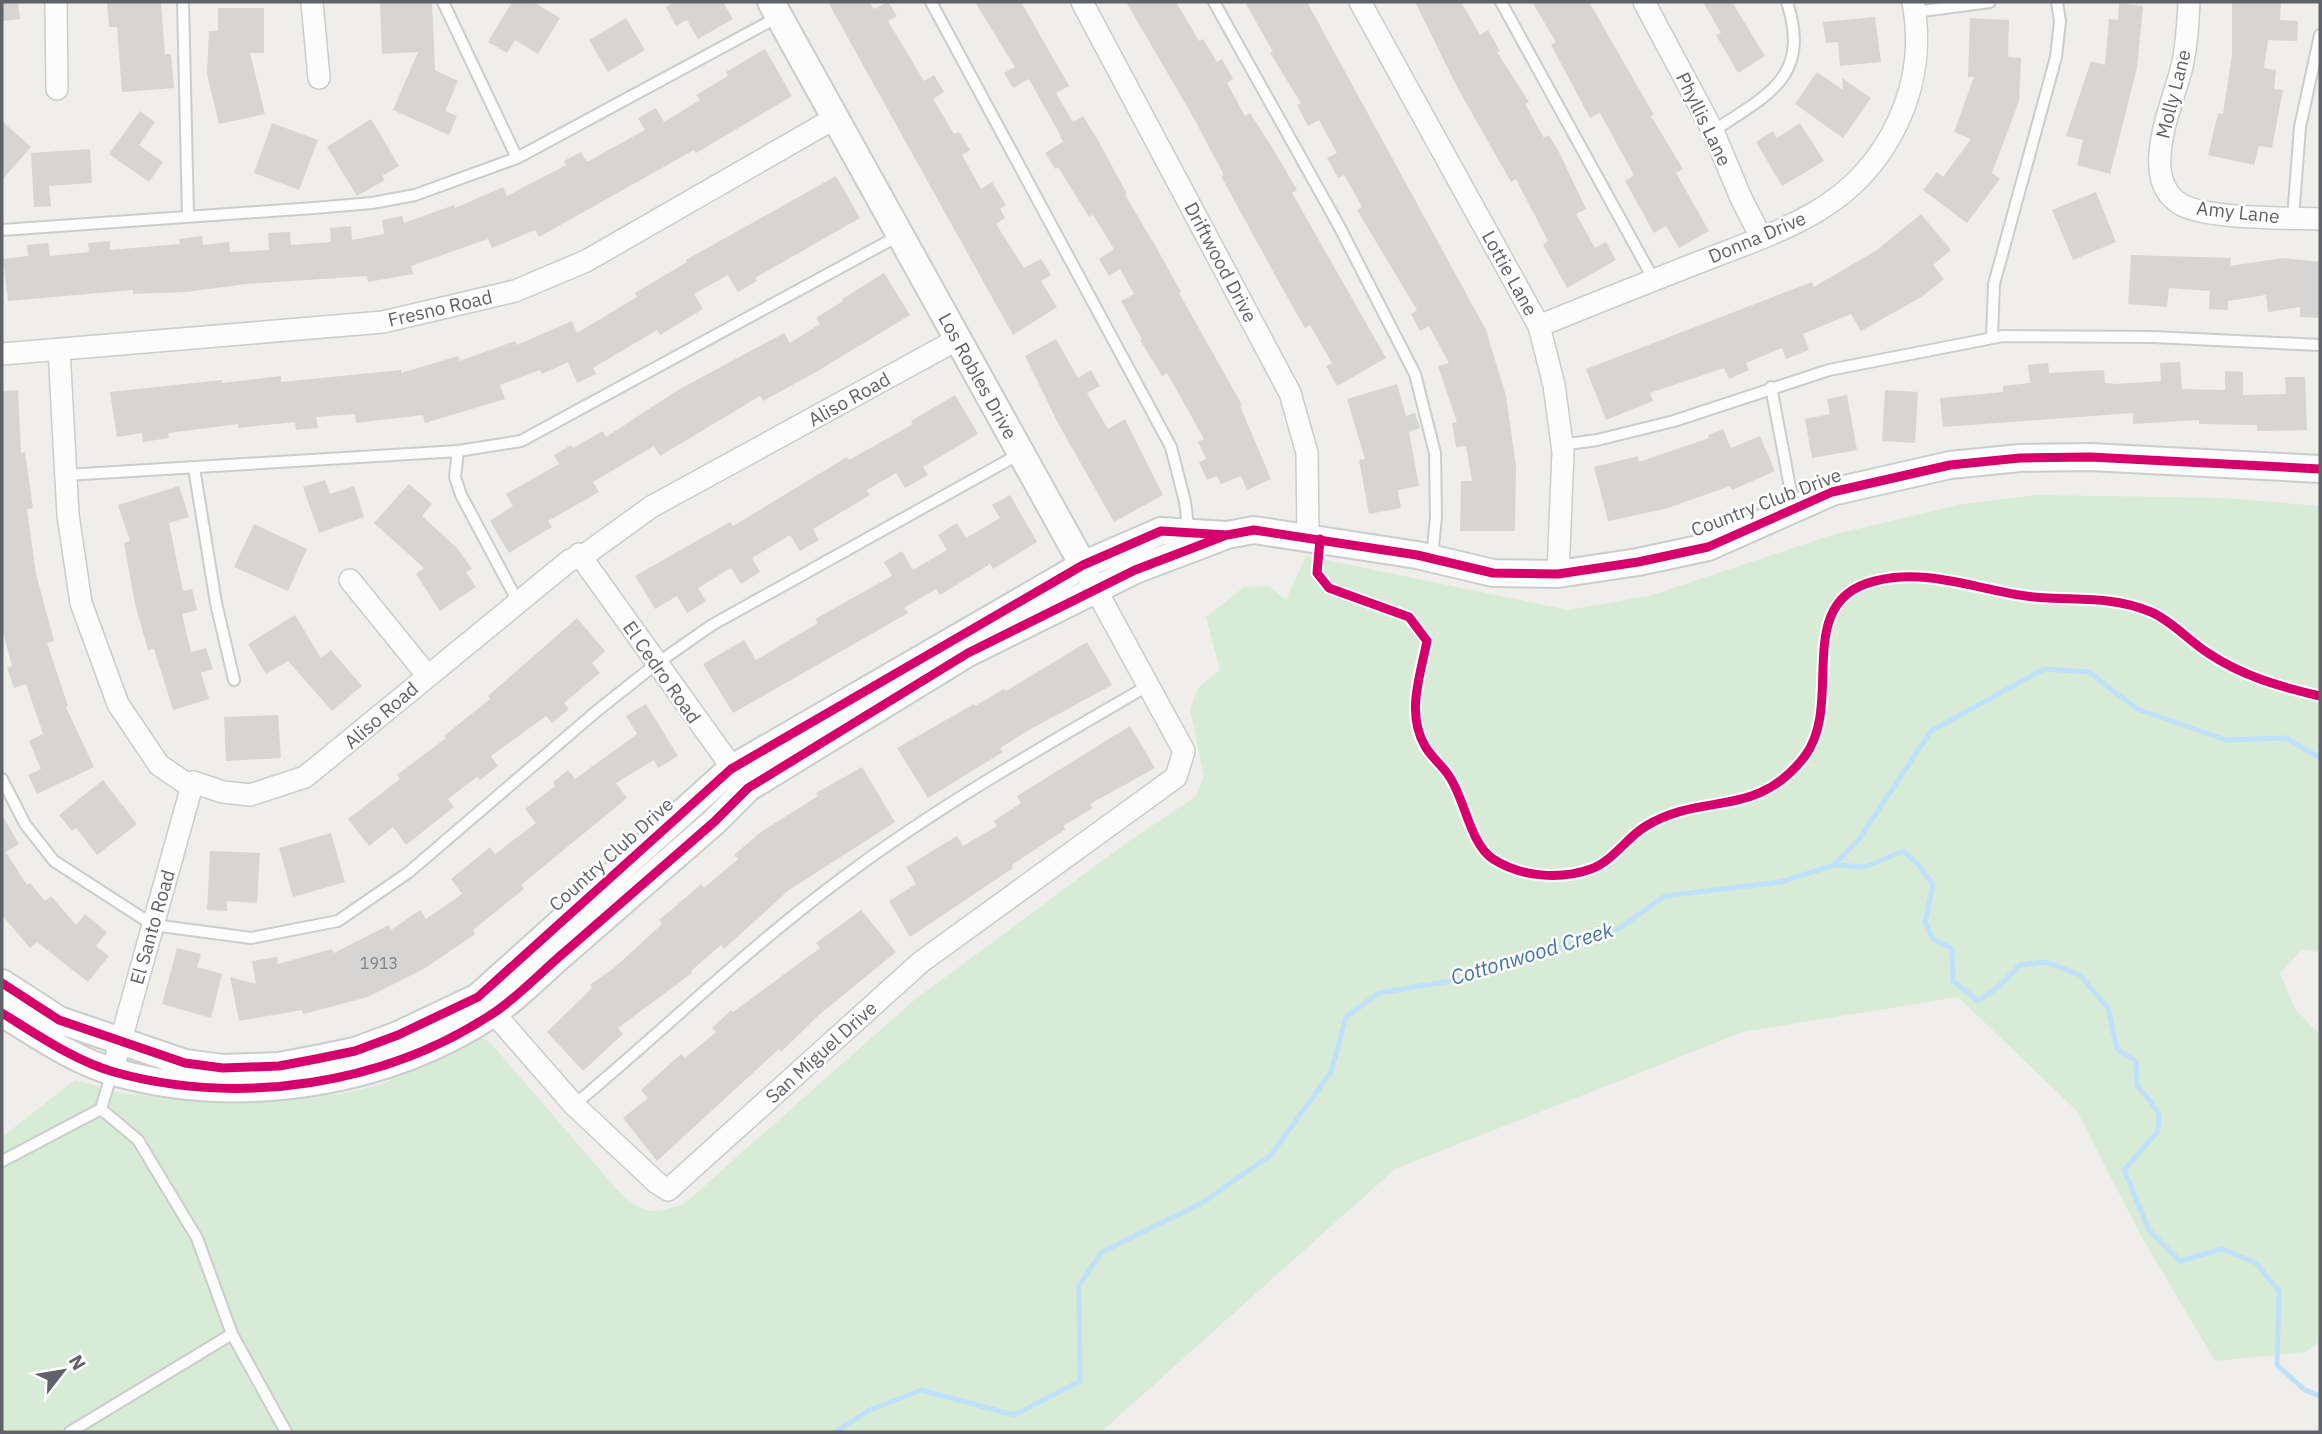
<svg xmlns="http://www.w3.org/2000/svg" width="2322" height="1434" font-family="'IBM Plex Sans',sans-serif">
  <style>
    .green { fill: #d8ebd6 }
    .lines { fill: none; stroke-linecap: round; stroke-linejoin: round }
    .stream { stroke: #bfe0f9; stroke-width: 5 }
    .building { fill: #d6d5d3 }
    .service-casing { stroke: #cbcccc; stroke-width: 14 }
    .minor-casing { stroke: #cbcccc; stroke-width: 24 }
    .tertiary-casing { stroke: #cbcccc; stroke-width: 30 }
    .service { stroke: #fdfcfc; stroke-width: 10 }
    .minor { stroke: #fdfcfc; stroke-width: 21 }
    .tertiary { stroke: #fdfcfc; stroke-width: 26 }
    .cycleway-casing { stroke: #fff; stroke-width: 13 }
    .cycleway { stroke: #d6006c; stroke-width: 9 }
    .labels { text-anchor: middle; stroke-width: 5; stroke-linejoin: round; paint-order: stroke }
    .number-label { font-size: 16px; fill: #7e8184 }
    .street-label { font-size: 19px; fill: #5f6368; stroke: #fff }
    .water-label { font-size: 21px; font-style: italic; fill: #4174aa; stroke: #fff }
  </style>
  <rect width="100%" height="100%" fill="#efeeea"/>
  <path class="green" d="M2036 495 2224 498 2320 506V952L2302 950 2280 973 2295 1009 2320 1035V1341L2305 1352 2215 1361 2140 1234 2077 1111 1958 997 1743 1032 1395 1169 1101 1432H2V1137L75 1080 126 1094 220 1102 340 1094 380 1085 477 1037 488 1040 621 1194C648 1215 652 1214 684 1204L913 1001 1129 841 1195 797 1204 777 1190 709 1198 688 1220 670 1206 617 1244 587 1269 586 1286 600 1306 556 1568 610 1649 596 1832 535 1958 505Z"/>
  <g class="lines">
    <path class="stream" d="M1834 865 1865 867 1903 851 1918 864 1933 885 1925 922 1932 938 1952 949 1953 981 1978 1001 1998 987 2020 965 2046 962 2080 975 2108 1008 2117 1049 2136 1061 2137 1085 2159 1113 2158 1131 2124 1170 2149 1230 2180 1261 2222 1249 2256 1263 2279 1291 2277 1365 2305 1390 2320 1396
      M835 1432 870 1410 921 1390 1014 1415 1080 1381 1079 1285 1102 1252 1202 1203 1271 1155 1331 1072 1346 1017 1379 993 1468 978 1618 929 1665 896 1781 882 1834 865 1859 839 1931 731 2044 669 2089 672 2137 709 2226 740 2286 738 2320 758"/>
  </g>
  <path class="building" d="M2 2H18L20 19 2 21Z
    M107 2H161L165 54H171L174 88 122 92 117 27H109Z
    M432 2 435 70 458 81 445 111 457 116 449 135 393 110 418 52 382 54 380 3Z
    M512 2H533L560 18 538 54 515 40 507 53 488 42Z
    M675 2H723L733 19 698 39 687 20 676 26 666 7Z
    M828 2H869L874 9 888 2 897 16 888 21 924 81 934 75 944 92 933 99 954 134 959 132 970 150 962 155 981 189 992 182 1006 205 1000 209 1005 218 996 224 1024 268 1041 259 1051 275 1041 281 1057 307 1013 335Z
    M975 2H1021L1069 86 1056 93 1073 122 1083 116 1099 142 1127 194 1125 195 1156 247 1181 292 1179 293 1242 405 1240 406 1271 479 1247 490 1241 476 1221 484 1217 476 1207 480 1199 462 1206 459 1198 442 1204 439 1167 373 1162 376 1140 340 1142 339 1121 301 1134 294 1120 269 1109 276 1099 259 1114 249 1093 215 1089 217 1058 167 1055 169 1045 153 1063 142 1058 131 1029 79 1013 88 1004 73 1015 67Z
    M1126 2H1176L1199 41 1203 39 1217 62 1222 59 1233 79 1227 83 1245 116 1250 113 1272 147 1297 190 1292 193 1386 358 1337 386 1326 366 1332 363 1310 325 1305 328 1281 286 1221 176 1224 175 1192 115Z
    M1245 2H1307L1486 330 1506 396 1516 466 1515 531H1460L1461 481H1472L1466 446 1456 447 1452 423 1457 422 1438 366 1449 363 1429 326 1420 331 1411 314 1417 310 1357 210 1362 207 1344 175 1338 178 1327 158 1337 153 1319 120 1308 126 1297 105 1301 103 1270 53 1273 52Z
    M1415 2H1461L1480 35 1488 30 1500 51 1497 52 1529 102 1525 104 1544 138 1549 135 1560 154 1586 209 1576 214 1595 248 1606 242 1616 260 1567 288 1543 245 1548 241 1516 179 1511 182 1457 87Z
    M1532 2H1589L1654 115 1651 116 1683 169 1676 173 1709 231 1679 248 1666 226 1654 233 1625 181 1634 175 1600 113 1590 118 1551 45 1556 42Z
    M1703 2H1732L1765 56 1738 73 1716 35 1721 33Z
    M2232 2H2281L2280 20 2298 21 2297 41 2268 40 2264 68 2276 70 2274 89 2283 90 2272 148 2259 146 2254 165 2208 155 2218 113 2223 114 2232 54Z
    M2119 3 2143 6 2137 68 2110 174 2077 165 2083 140 2066 136 2091 61 2105 65 2109 19 2118 20Z
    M218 8H264V53H250L265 114 219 124 207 74 209 31H218Z
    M1875 17 1881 62 1840 66 1838 42 1826 43 1823 22Z
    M626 18 645 50 608 72 589 40Z
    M1970 18 2009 20 2008 57 2021 58 2019 101 1992 173 2000 179 1967 223 1923 190 1937 172 1943 177 1971 139 1954 132 1974 77H1968Z
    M765 49 792 96 696 153 694 150 539 237 535 230 492 248 488 239 411 266 413 274 368 282 367 276 246 284 186 292 133 294V290L8 301 3 259 28 256 27 245 48 243 50 256 89 252 88 243 110 241V250L180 244 179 239 202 236 203 245 229 242 230 252 269 250 268 233 290 232 291 245 331 242 330 228 351 226 352 240 384 234 382 220 402 216 404 223 454 205 455 208 503 187 507 196 566 165 564 161 581 152 587 162 645 130 638 118 656 108 664 122 700 100 696 95 728 76 726 72Z
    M1817 72 1843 90 1842 78 1871 98 1843 138 1795 104Z
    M140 111 155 122 139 145 163 162 149 182 109 154Z
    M371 119 399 166 382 176 385 180 357 196 327 147Z
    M2 121 31 147 2 180Z
    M272 123 318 140 299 190 254 173Z
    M1800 123 1824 161 1782 186 1756 142 1773 131 1777 138Z
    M90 149 92 183 49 186 51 206 34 207 31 153Z
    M836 176 860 218 755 278 757 281 738 292 728 275 694 294 703 309 660 335 657 330 593 368 596 374 577 383 568 362 542 374 540 370 500 385 505 399 425 423 423 415 356 423 355 414 316 417 318 428 296 430 295 422 238 428V424L168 433 169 438 143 442 142 433 117 437 110 392 222 380V383L281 376V382L401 370V373L458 356 460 361 515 341 517 345 572 321 577 333 637 297 635 293 687 262 686 260Z
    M2096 192 2116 242 2073 260 2052 210Z
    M1921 214 1951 250 1933 265 1944 279 1923 296 1861 331 1851 314 1803 334 1809 350 1786 359 1782 348 1746 363 1749 370 1729 379 1724 368 1650 393 1653 401 1606 420 1586 369 1812 282 1814 287 1877 250Z
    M2131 255 2231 258 2230 266 2283 258 2320 262V318L2300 317V307L2268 312 2266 295 2228 301V310L2209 309 2210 291 2169 288 2167 307 2128 304Z
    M884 273 910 315 816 372 763 401 760 396 660 456 654 446 593 482 599 492 548 521 552 527 509 553 490 521 513 506 506 494 559 464 554 455 571 445 573 448 603 431 606 437 678 390 784 333 790 343 820 324 816 318 843 301 842 299Z
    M1056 339 1078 378 1091 370 1100 386 1087 393 1108 429 1125 419 1163 495 1114 522 1059 425 1025 356Z
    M2180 362 2182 389 2225 390V371L2243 372V395L2286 394 2285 377H2305L2307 430 2257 431V425L2199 424V420L2133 424V413L1943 427 1940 398 2003 392V386L2030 383 2028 365 2048 363 2049 373 2104 370 2105 383 2116 384 2161 381 2160 363Z
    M1397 384 1406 416 1415 413 1420 428 1409 432 1419 486 1398 490 1401 508 1369 514 1359 460 1365 459 1347 399Z
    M18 390 21 453 25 452 33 508 27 509 36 574 54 641 47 643 68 706 66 707 94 767 37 794 28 775 41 769 29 741 43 734 26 684 14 688 7 668 12 666 2 629V391Z
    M1885 390 1918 392 1915 443 1882 441Z
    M955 395 978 434 923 467 928 475 905 488 896 473 867 490 870 495 813 529 819 540 800 551 790 535 752 558 760 572 741 584 731 568 698 588 706 601 687 613 677 596 655 609 635 576 730 522 733 526 847 457 849 460 913 424 911 421Z
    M1847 395 1857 450 1812 458 1805 419 1830 414 1827 399Z
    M1723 429 1731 448 1760 436 1775 471 1732 490 1730 486 1665 509 1608 521 1594 467 1638 456 1639 462 1709 438 1708 435Z
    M325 480 330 494 354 486 364 517 319 533 303 487Z
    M409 484 432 504 422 516 457 548 472 569 466 572 476 587 440 611 416 574 424 568 374 523Z
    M179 486 189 517 169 523 183 591 192 589 197 610 182 614 191 652 206 648 213 669 201 673 209 699 173 710 154 649 148 650 135 604 124 543 130 541 118 505Z
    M1010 495 1037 542 993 569 990 564 940 595 936 589 904 608 908 613 733 713 703 664 744 640 756 660 818 623 815 619 892 576 884 562 902 551 913 570 947 550 938 535 957 523 966 538 1000 518 992 505Z
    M254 524 307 549 288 591 234 567Z
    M295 615 321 658 331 650 362 686 332 711 288 661 266 674 248 644Z
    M577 618 605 651 592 663 600 673 564 703 569 709 552 723 546 716 491 756 498 766 480 780 477 777 448 799 454 807 406 845 393 827 369 846 348 819 400 779 397 775 446 738 444 736 490 699 488 696Z
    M1087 642 1112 685 1029 730 1000 748 1003 752 928 798 897 748 974 704 975 706 1004 689 1006 691Z
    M646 704 678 756 658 768 654 760 616 783 627 798 521 885 524 889 473 930 475 934 424 969 368 997 303 1014 302 1010 239 1021 230 977 256 984 252 961 277 957 278 964 332 949 334 953 389 925 391 930 420 910 426 919 462 894 451 879 490 847 495 854 536 823 525 809 555 786 553 782 568 770 575 779 637 734 626 716Z
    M278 715 281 758 226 761 224 717Z
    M1130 726 1155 768 1090 804 1093 808 1063 826 1066 829 1012 865 1013 868 910 937 889 901 916 884 906 867 957 836 963 846 997 826 994 821 1021 803 1017 796Z
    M862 767 895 822 789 890 724 949 721 945 691 971 692 973 618 1028 623 1034 583 1071 547 1032 592 988 590 985 614 968 662 924 659 920 677 905 701 884 704 888 738 859 734 855 761 832 818 796 816 793Z
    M103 780 137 824 97 855 76 828 72 831 59 815Z
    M2 815 19 844 6 852 27 885 30 883 45 901 51 896 76 925 85 914 107 932 96 946 109 956 88 982 37 942 30 948 2 915Z
    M331 833 345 882 293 897 279 848Z
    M210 851 260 853 257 903 227 901V911L207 910Z
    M861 910 896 952 820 1014 781 1052 779 1049 657 1161 623 1118 648 1098 641 1090 681 1054 685 1058 716 1032 712 1028 731 1010 733 1012 820 948 816 943Z
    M177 948 201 954 197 967 222 974 211 1018 162 1004Z"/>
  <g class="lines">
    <defs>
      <path id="service" d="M183 2 188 215
        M443 2 517 158
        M931 2 1171 447 1185 502 1189 533
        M1214 2 1339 226 1415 374 1435 453 1436 517 1432 557
        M1501 2 1654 280
        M1915 12 1990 2
        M1713 131C1769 94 1811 77 1787 2
        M2293 218 2300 127 2320 35
        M2 230 314 208 372 203 415 195 517 158 778 17
        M1992 338 1994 284 2056 57 2060 21 2057 2
        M1771 387 1794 508
        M1561 445 1597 440 1674 421 1829 370 2003 336 2153 337 2320 345
        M458 451 455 477 461 495 518 602
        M194 468 216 603 234 680
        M66 475 458 451 521 441 900 235
        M2 779 25 824 54 861 153 925 251 938 338 921 409 872 598 710 656 664 712 625 1021 453
        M574 1105C666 1028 752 944 849 873 943 803 1048 744 1149 685
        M2 1161 101 1109 112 1072
        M232 1334 286 1432
        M70 1432 232 1334 197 1238 138 1140 101 1109"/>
      <path id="minor" d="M56 2 57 89
        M312 2 319 78
        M1082 2 1290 393 1307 453 1308 537
        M1360 2 1539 326 1554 385 1563 452 1558 574
        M1644 2 1713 131 1741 198 1761 237
        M2189 2C2188 23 2187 45 2182 66 2174 102 2136 180 2182 205 2208 219 2289 218 2320 219
        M1539 326C1590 305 1641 285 1692 265 1732 249 1776 235 1814 213 1889 170 1929 85 1913 2
        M59 349 68 515 81 603 118 704 159 765 187 784 193 782 223 792 250 795 305 777 570 560 586 554 651 507 958 339
        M2 354 383 322 515 291 586 261 835 118
        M579 554 741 780
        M350 580 427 675
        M485 1003 574 1105 657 1183 668 1190 921 962 1176 777 1184 751 1089 577
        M112 1072 193 782"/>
      <path id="tertiary" d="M771 2 1083 565
        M2 983 59 1020 185 1063 223 1068 279 1066 316 1059 355 1051 398 1035 478 997 731 769 1083 565 1161 531 1227 535 1254 530 1417 555 1493 573 1558 574 1638 562 1708 547 1832 492 1950 465 2020 458 2090 457 2320 469
        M2 1013C36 1034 75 1061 114 1072 240 1107 386 1085 495 1012 520 995 543 970 567 950 616 907 665 865 714 822L748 788 968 653 1135 570 1222 537"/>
    </defs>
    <use href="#service" class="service-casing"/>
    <use href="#minor" class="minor-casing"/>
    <use href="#tertiary" class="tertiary-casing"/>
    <use href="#service" class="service"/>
    <use href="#minor" class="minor"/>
    <use href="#tertiary" class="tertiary"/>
    <defs>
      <path id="cycleway" d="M1320 539 1317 573 1329 588 1409 617 1427 641C1420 677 1406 713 1425 746 1431 757 1442 765 1449 776 1465 799 1470 844 1493 859 1521 877 1560 880 1591 869 1612 862 1627 837 1646 826 1704 791 1756 820 1805 756 1845 702 1791 601 1875 581 1927 568 1975 589 2026 596 2070 602 2107 594 2151 612 2172 621 2189 641 2208 653 2242 676 2281 687 2320 696
        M2 983 59 1020 185 1063 223 1068 279 1066 316 1059 355 1051 398 1035 478 997 731 769 1083 565 1161 531 1227 535 1254 530 1417 555 1493 573 1558 574 1638 562 1708 547 1832 492 1950 465 2020 458 2090 457 2320 469
        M2 1013C36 1034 75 1061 114 1072 240 1107 386 1085 495 1012 520 995 543 970 567 950 616 907 665 865 714 822L748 788 968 653 1135 570 1224 536"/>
    </defs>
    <use href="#cycleway" class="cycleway-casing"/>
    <use href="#cycleway" class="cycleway"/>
  </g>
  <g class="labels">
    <g class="number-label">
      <text x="379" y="969">1913</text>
    </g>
    <g class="street-label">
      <text transform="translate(2173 94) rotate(-76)" y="7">Molly Lane</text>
      <text transform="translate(1704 119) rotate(64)" y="7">Phyllis Lane</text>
      <text transform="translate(2238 212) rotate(6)" y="7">Amy Lane</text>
      <text transform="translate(1757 237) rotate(-23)" y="7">Donna Drive</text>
      <text transform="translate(1221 262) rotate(62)" y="7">Driftwood Drive</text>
      <text transform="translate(1510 273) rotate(61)" y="7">Lottie Lane</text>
      <text transform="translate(440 308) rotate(-13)" y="7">Fresno Road</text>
      <text transform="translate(978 376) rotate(61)" y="7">Los Robles Drive</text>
      <text transform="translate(849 399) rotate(-29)" y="7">Aliso Road</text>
      <text transform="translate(1766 502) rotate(-21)" y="7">Country Club Drive</text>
      <text transform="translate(662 672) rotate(55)" y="7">El Cedro Road</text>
      <text transform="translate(381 715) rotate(-41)" y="7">Aliso Road</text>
      <text transform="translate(611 854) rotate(-42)" y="7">Country Club Drive</text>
      <text transform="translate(152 927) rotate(-74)" y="7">El Santo Road</text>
      <text transform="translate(821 1052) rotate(-42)" y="7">San Miguel Drive</text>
    </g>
    <g class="water-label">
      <text transform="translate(1532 954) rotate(-17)" y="7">Cottonwood Creek</text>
    </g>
  </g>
  <rect width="2322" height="1434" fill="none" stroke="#5f6368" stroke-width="7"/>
  <g transform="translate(63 1371) rotate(59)" stroke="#ffffff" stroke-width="5" paint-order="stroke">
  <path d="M0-5L12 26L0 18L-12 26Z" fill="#5f6368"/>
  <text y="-10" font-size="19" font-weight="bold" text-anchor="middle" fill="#5f6368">N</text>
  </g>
</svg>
